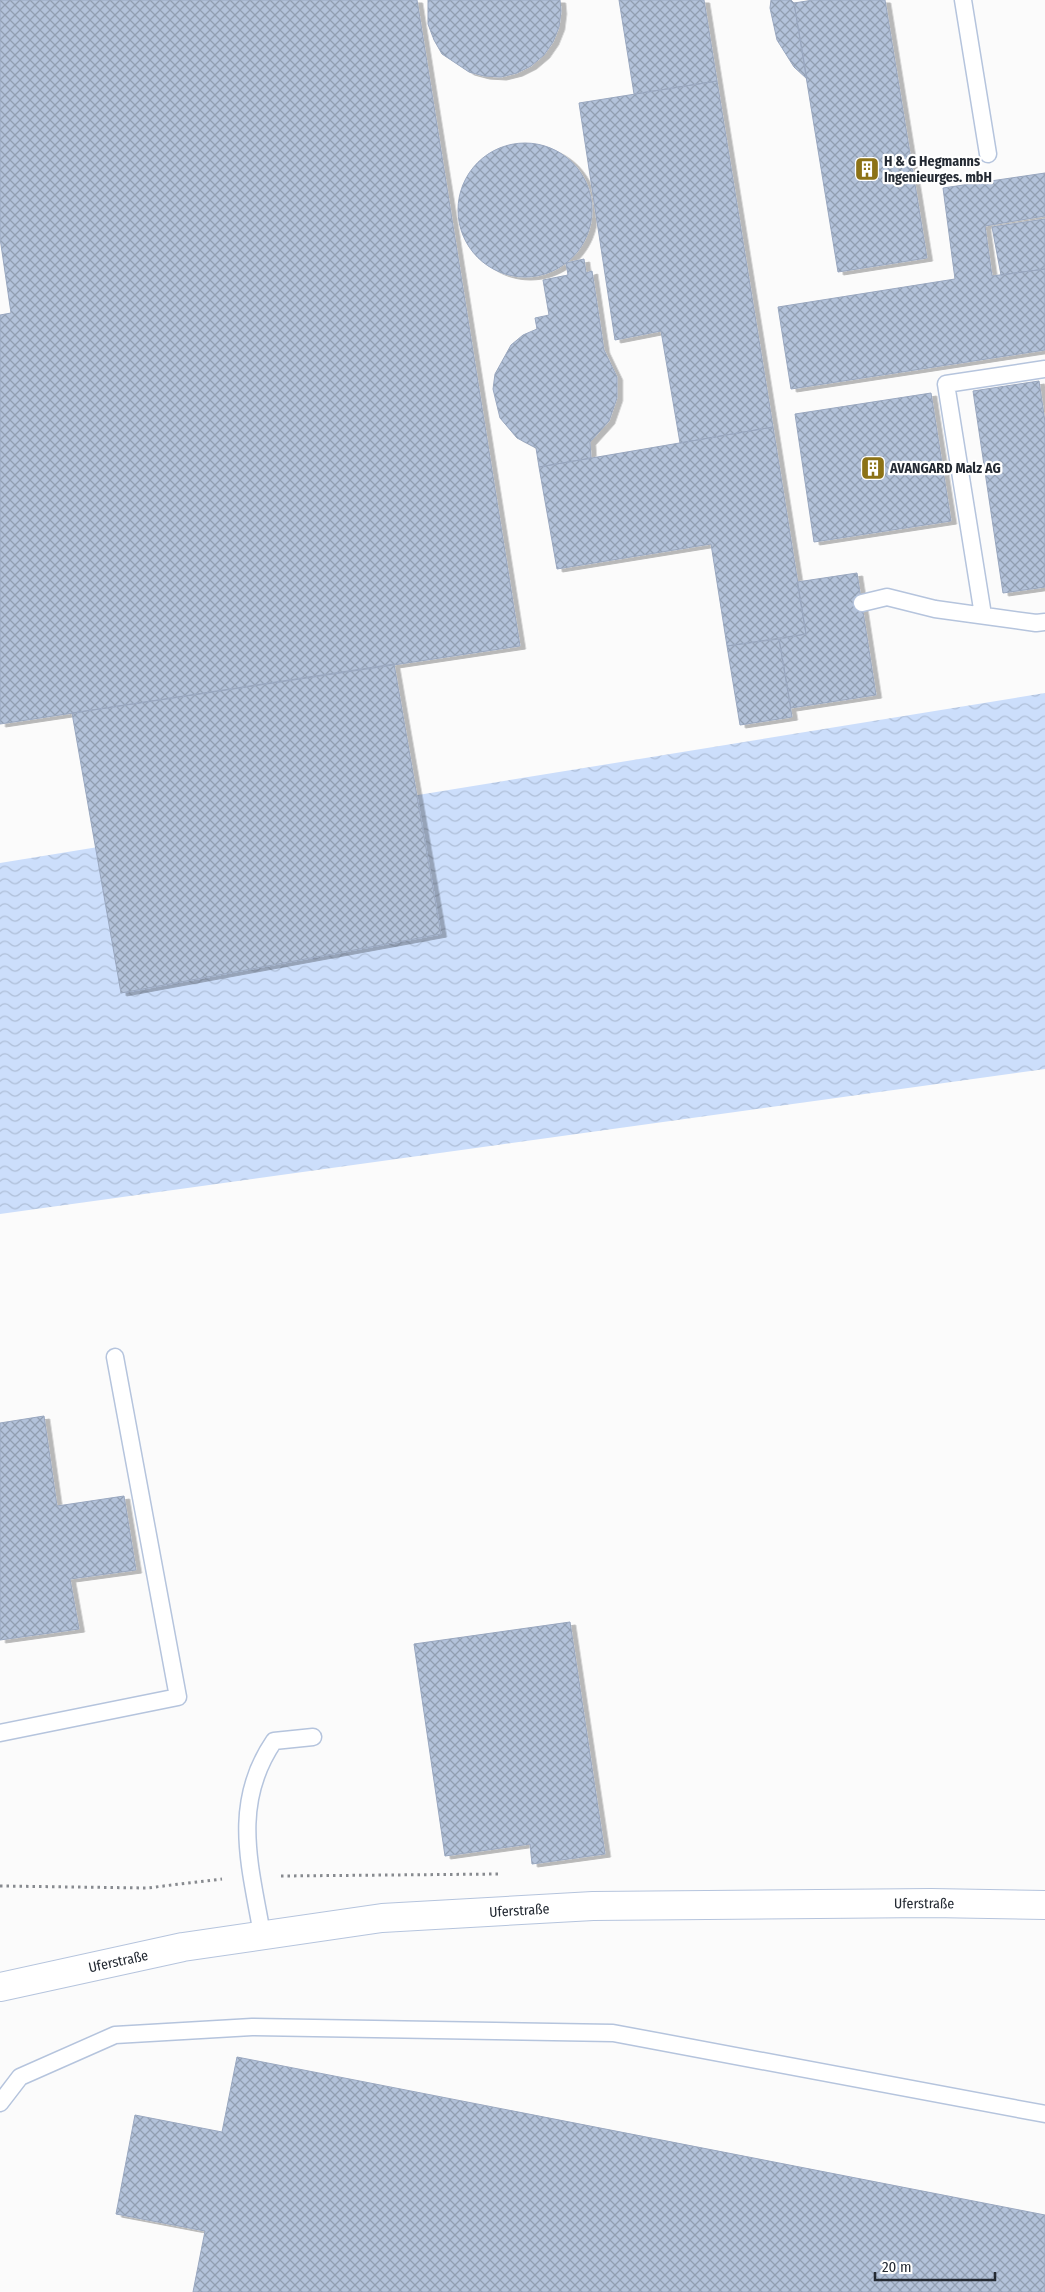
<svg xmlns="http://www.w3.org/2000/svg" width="1045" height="2292" font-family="'Fira Sans Condensed',sans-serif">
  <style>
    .water { fill: url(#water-waves) }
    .building { fill: url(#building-cross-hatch); stroke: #99a7bf; filter: url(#shadow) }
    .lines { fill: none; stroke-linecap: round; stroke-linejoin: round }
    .service-casing { stroke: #b5c4dd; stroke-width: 19 }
    .secondary-casing { stroke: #b5c4dd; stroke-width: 30 }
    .path { stroke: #878a8f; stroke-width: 3; stroke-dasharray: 2.5 4; stroke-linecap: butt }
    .service { stroke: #fff; stroke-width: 16 }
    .secondary { stroke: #fff; stroke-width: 28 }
    .labels { text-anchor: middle; stroke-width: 4.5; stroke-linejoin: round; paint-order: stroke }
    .poi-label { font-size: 14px; font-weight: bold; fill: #242a33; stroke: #fff; text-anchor: start }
    .street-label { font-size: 14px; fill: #242a33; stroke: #fff }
  </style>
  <defs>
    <pattern id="water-waves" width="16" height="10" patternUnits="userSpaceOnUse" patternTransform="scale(1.25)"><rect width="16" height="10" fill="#ccdefb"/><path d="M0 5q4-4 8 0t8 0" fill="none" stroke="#afbfd8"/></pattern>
    <pattern id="building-cross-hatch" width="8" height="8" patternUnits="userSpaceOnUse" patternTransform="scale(1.25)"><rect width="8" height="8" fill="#b3c2da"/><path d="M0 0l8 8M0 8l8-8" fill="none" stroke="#919eb1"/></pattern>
    <filter id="shadow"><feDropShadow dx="5.5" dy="3" stdDeviation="0" flood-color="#0004"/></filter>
  </defs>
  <rect width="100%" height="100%" fill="#fbfbfb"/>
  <path class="water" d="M1045 693V1069L0 1214V863Z"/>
  <path class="building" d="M0 0H417L520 646 0 724V315L11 313 0 238Z
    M428 0H560L561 11 559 27 553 42 544 55 531 66 517 73 501 77 484 76 469 72 442 54 434 40 428 24Z
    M619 0H704L717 81 634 94Z
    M771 0H791L794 3 807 79 794 67 777 40 770 8Z
    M813 0H885L927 258 838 272 794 3Z
    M717 81 773 427 680 443 661 331 615 340 579 103Z
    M458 210a67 67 0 1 1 134 0a67 67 0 1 1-134 0Z
    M1045 173V216L985 226 992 276 1045 269V350L791 389 778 307 955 279 943 188Z
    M1045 219V269L1001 275 992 227Z
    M584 259 586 273 592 271 604 350 617 377V398L609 421 590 442 591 458 539 467 536 448 517 438 500 418 493 389 495 374 511 345 523 335 537 329 535 318 549 315 543 280 568 275 566 263Z
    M1039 381 1045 422V587L1003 593 973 391Z
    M931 393 951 521 814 542 795 414Z
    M773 427 806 634 727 646 711 544 557 569 539 467Z
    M857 573 876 695 791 708 779 639 806 634 797 582Z
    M779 639 792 717 740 725 727 646Z
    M394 664 441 934 121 993 72 713Z
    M44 1416 57 1506 124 1496 136 1570 70 1579 79 1629 0 1640V1423Z
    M570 1622 605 1854 532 1864 530 1844 445 1856 414 1644Z
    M237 2057 1045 2215V2292H193L205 2231 116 2214 135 2115 222 2132Z"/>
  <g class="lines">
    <defs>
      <path id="service" d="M963 0 988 154
        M862 603 887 597 935 609 1036 623 1045 622
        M983 615 946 384 1045 369
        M0 1733 178 1697 115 1357
        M262 1934C250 1865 231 1804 274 1741L313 1737
        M0 2103 20 2077 115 2035 252 2027 613 2033 1045 2114"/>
      <g id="secondary">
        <path id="s1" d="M0 1987 183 1947 382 1918 593 1906 931 1903 1045 1905"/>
      </g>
    </defs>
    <use href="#service" class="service-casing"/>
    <use href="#secondary" class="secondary-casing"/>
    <path class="path" d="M281 1876 499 1874
      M0 1886 147 1888 222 1879"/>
    <use href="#service" class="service"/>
    <use href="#secondary" class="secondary"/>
  </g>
  <defs>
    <symbol id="building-square" viewBox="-11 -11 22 22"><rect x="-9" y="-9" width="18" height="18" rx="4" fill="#8c7216" stroke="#fff"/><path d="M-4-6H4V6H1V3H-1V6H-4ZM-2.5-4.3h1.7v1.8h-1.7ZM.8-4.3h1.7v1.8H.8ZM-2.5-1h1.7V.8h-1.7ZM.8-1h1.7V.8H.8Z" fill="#fff"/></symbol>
  </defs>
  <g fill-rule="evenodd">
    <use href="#building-square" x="853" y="155" width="28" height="28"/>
    <use href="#building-square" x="859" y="454" width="28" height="28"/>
  </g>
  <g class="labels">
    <g class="poi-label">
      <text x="884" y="166">H &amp; G Hegmanns<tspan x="884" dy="16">Ingenieurges. mbH</tspan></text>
      <text x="890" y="473">AVANGARD Malz AG</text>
    </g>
    <g class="street-label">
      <text dy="5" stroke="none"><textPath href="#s1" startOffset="931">Uferstraße</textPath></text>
      <text dy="5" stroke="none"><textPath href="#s1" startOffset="526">Uferstraße</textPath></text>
      <text dy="5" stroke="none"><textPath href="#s1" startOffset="121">Uferstraße</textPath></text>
    </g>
  </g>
  <path d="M875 2272v8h120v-8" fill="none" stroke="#242a33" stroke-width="2.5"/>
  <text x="882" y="2272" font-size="15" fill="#242a33" stroke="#ffffff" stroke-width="4" paint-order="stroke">20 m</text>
</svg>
